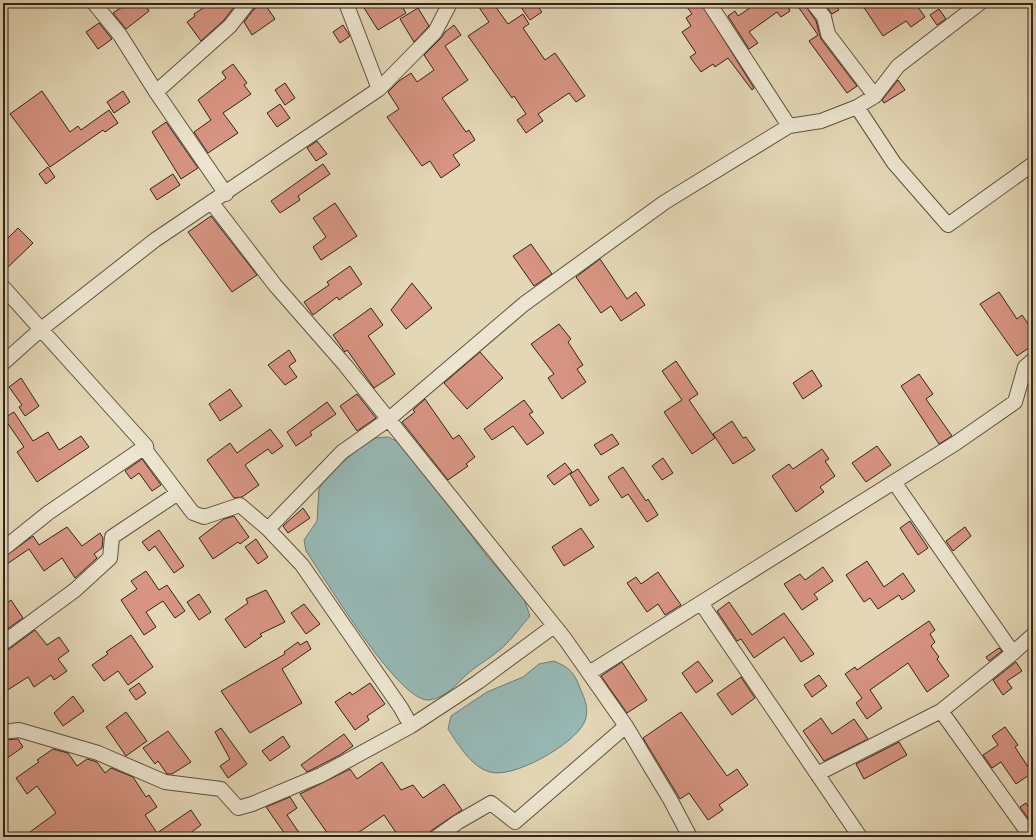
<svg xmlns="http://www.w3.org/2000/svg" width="1036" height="840" font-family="'IM FELL Double Pica',serif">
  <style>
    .water { fill: #97b8b5; stroke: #6e7d77 }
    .building { fill: #d79482; stroke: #30251a }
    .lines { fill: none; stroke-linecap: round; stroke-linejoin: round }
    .minor-casing { stroke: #5d5241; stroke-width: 16 }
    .minor { stroke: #ede5d0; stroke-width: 14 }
  </style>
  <rect width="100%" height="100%" fill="#e4d7b6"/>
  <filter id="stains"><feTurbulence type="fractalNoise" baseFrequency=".005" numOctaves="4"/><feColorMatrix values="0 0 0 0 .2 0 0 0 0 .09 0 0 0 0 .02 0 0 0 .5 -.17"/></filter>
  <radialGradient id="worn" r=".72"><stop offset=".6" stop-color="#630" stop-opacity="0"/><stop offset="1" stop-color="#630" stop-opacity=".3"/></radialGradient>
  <path class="water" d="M388 437 403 444 486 555 524 599 530 616C521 626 513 638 502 648 491 658 477 665 466 675 456 685 445 698 429 700 399 703 324 577 306 551L304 540 317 521 319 489 327 476 359 448 375 438Z
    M554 661C570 668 574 672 580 688 585 699 590 711 584 723 573 745 513 779 490 772 471 767 458 744 448 729L451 716 487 692 523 677 539 664Z"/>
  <path class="building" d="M128 3H144L149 11 126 29 113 13Z
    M200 3H237L224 20 201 41 187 22 195 16 194 14 203 8Z
    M264 3 275 19 252 35 244 22 254 9Z
    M361 3H400L406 13 378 30Z
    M476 3H493L508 24 523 14 529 24 523 28 545 60 555 53 585 96 576 102 569 93 538 114 543 121 526 133 517 120 526 114 514 96 512 98 468 36 489 22Z
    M518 3H535L542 12 530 20Z
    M684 3H701L754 88 752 90 728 58 715 67 713 64 701 72 690 57 696 53 682 32 691 26 686 18 692 14Z
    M757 3H790L787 5 790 11 781 17 777 12 749 32 758 43 749 49 728 16 735 11 738 16Z
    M824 3H834L839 10 832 14Z
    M861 3H915L925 17 911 27 906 21 883 36Z
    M805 5 816 21 821 39 857 86 847 93 809 41 818 35 799 8Z
    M418 8 429 26 414 42 400 19Z
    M939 9 946 19 937 25 930 15Z
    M99 23 112 39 98 49 86 32Z
    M343 25 350 36 340 43 333 32Z
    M454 25 461 35 445 46 468 80 442 98 466 132 469 130 475 140 453 155 460 165 441 178 430 161 422 166 387 117 399 109 388 92 399 81 411 73 417 82 434 70 424 55 441 38 445 32Z
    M233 64 247 83 244 85 251 94 223 113 238 133 208 153 194 132 211 120 198 100 226 78 222 72Z
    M898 80 905 90 884 103 882 100Z
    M285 83 295 98 285 105 275 90Z
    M42 91 70 132 78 126 81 130 109 110 118 123 105 132 103 130 50 167 10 114Z
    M123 91 130 102 114 113 107 102Z
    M280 104 290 118 277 127 267 113Z
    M166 122 198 168 181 179 152 132Z
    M317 141 327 154 316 161 307 148Z
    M323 164 330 174 298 196 300 200 280 213 271 201Z
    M48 167 55 177 46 184 39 174Z
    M173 174 180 185 157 200 150 189Z
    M335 203 357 236 321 260 313 247 326 237 313 218Z
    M211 216 257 275 232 292 188 232Z
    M18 228 33 243 3 272V243Z
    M531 244 552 274 534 286 513 256Z
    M600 259 627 299 636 292 645 305 621 321 611 306 601 313 576 277Z
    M350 266 362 284 339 300 337 297 313 315 304 302 329 285 327 282Z
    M412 283 432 308 406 329 391 310Z
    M999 292 1017 319 1022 315 1033 331V345L1017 356 980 304Z
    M371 308 383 325 368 336 395 374 374 388 347 350 345 352 333 335Z
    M559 324 571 339 568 342 583 365 577 369 586 382 562 399 548 378 554 374 531 344Z
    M289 350 296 361 289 366 297 377 285 385 268 365Z
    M480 352 503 378 467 409 444 383Z
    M676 361 698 394 689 400 715 438 692 454 664 412 682 400 662 371Z
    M812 370 822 386 803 399 793 383Z
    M919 374 933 394 926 399 952 436 939 444 901 386Z
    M21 378 39 406 25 416 19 407 22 405 9 387Z
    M230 389 242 406 220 421 209 404Z
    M357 394 376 418 357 431 340 406Z
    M425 399 453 439 459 435 475 457 466 464 468 466 448 480 402 422 415 412 413 410Z
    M524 400 533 412 529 414 544 433 527 445 513 426 492 440 484 429Z
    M327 402 336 414 310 432 312 435 296 446 287 432Z
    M14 412 33 441 48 432 59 450 81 436 89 447 37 482 17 452 24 447 4 418Z
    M732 421 743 438 746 437 755 450 733 464 713 434Z
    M270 429 283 446 272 454 268 449 245 465 259 485 242 497 234 498 207 460 230 443 237 453Z
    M612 434 619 444 601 455 594 445Z
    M877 446 891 465 866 482 852 463Z
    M822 449 829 459 825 461 835 476 820 487 824 492 796 512 772 476 789 464 793 469Z
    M663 458 673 473 662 480 652 466Z
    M142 459 161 485 152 491 139 473 131 479 125 471Z
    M565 463 572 472 554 485 547 476Z
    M623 467 646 501 648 499 658 515 647 522 628 494 622 498 608 477Z
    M578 469 599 500 590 506 570 474Z
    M303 508 310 518 288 533 283 526Z
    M234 516 249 537 240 544 238 542 213 559 199 538 224 519Z
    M910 521 928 548 918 555 900 528Z
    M67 527 82 546 100 533 103 538 102 548 94 554 97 558 75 578 62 558 44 571 29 549 7 564 3 558 33 536 39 545Z
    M965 527 971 536 953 551 946 541Z
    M581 528 594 547 564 566 552 547Z
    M159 530 184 566 174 573 155 546 149 551 142 542Z
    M256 539 268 557 258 564 245 547Z
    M867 561 884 587 903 573 915 591 902 600 899 595 878 609 870 598 864 602 846 575Z
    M823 567 833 581 814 594 818 599 802 610 784 584 800 574 805 580Z
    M146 571 159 590 167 585 185 611 175 618 163 601 146 612 156 627 144 635 121 600 137 589 131 581Z
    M658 572 681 605 665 615 658 604 647 612 627 583 636 577 641 584Z
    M266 590 285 622 260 634 262 636 245 648 225 619 248 603 246 599Z
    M199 594 211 612 199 620 187 602Z
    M11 600 23 618 3 632V606Z
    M729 602 752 635 784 613 814 654 801 662 784 637 754 658 741 639 737 641 717 611Z
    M304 604 320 624 306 634 291 613Z
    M929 621 935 630 930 634 935 642 931 646 939 657 937 659 949 676 927 692 908 663 870 690 882 708 867 719 856 703 862 698 845 674 855 667 857 670Z
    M35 630 47 645 59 637 69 651 58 659 67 671 54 680 51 675 34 687 28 677 3 693V651L8 650Z
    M131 635 153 667 128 685 118 671 104 681 92 665 108 654 106 652Z
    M307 641 311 649 282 669 302 703 250 733 221 691 285 654 284 652 298 642 300 645Z
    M999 648 1002 651 989 661 986 657Z
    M698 661 713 681 696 693 682 673Z
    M622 662 647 700 627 713 601 676Z
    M1016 662 1022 671 1007 681 1012 688 1003 695 993 680Z
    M819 675 827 686 812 697 804 685Z
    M741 677 755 698 732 715 717 694Z
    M139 683 146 693 136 700 129 690Z
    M370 683 385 704 367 716 369 720 355 730 335 702 350 692 352 695Z
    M73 696 84 711 63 726 54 713Z
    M126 712 147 741 126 756 106 727Z
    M681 712 727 776 737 769 748 785 719 805 723 810 708 820 689 793 680 799 643 738Z
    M821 718 832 734 854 719 868 739 824 761 803 731Z
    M1005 727 1018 745 1015 747 1032 773 1016 784 1001 762 992 768 983 755 998 745 992 736Z
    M221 728 247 764 228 778 220 766 230 759 215 732Z
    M168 731 191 762 172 774H167L158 761 155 764 143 748Z
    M344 734 353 746 340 755 307 772 301 765Z
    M283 736 290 747 270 761 262 751Z
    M18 739 23 747 3 761V740Z
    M899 742 907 755 864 779 856 764Z
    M53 749 68 753 77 766 87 759 97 762 105 773 111 768 133 777 146 797 149 795 157 807 145 815 157 833 191 810 201 825 185 837H23L56 813 37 786 27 794 16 778 39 762 37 760Z
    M382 762 401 790 413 785 423 798 444 784 462 810 432 830 426 837H399L384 815 352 837H330L300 794 350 769 357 779Z
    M290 797 297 808 287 815 302 837H287L266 807Z
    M1026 803 1033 814V819L1030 821 1020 807Z"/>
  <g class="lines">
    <defs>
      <path id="minor" d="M94 3 120 35 156 92 226 194
        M346 3 379 89
        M709 3 789 126
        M813 3 824 17 828 34 875 96
        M156 92 230 26 248 3
        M857 107 894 163 948 225 1033 164
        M212 203 275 285 345 365 565 639 626 726 671 801 690 837
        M3 287 146 446 147 452 193 513 204 517 240 505 268 529 302 565 401 708 411 726
        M3 363 40 330 155 240 379 89 435 32 450 3
        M894 482 1013 653 941 711 1031 837
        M268 529 342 452 389 419 524 304 665 202 789 126 821 121 857 107 875 96 898 66 980 3
        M3 549 48 513 146 446
        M701 603 860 837
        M3 643 75 590 110 558 112 537 178 493
        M1013 653 1033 635
        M589 673 956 443 1015 402 1025 367 1033 360
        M3 732 19 730 98 753 165 782 221 789 238 808 252 804 321 775 411 726 478 682 554 626
        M817 774 941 711
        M437 837 458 822 491 803 515 822 626 726"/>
    </defs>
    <use href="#minor" class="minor-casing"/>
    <use href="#minor" class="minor"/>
  </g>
  <rect width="1036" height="840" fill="none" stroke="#e4d7b6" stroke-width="16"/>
  <rect x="4" y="4" width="1028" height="832" fill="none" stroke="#30251a" stroke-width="2"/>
  <rect x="8" y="8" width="1020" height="824" fill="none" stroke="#30251a"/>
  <rect width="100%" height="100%" filter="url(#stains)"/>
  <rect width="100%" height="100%" fill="url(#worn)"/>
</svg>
